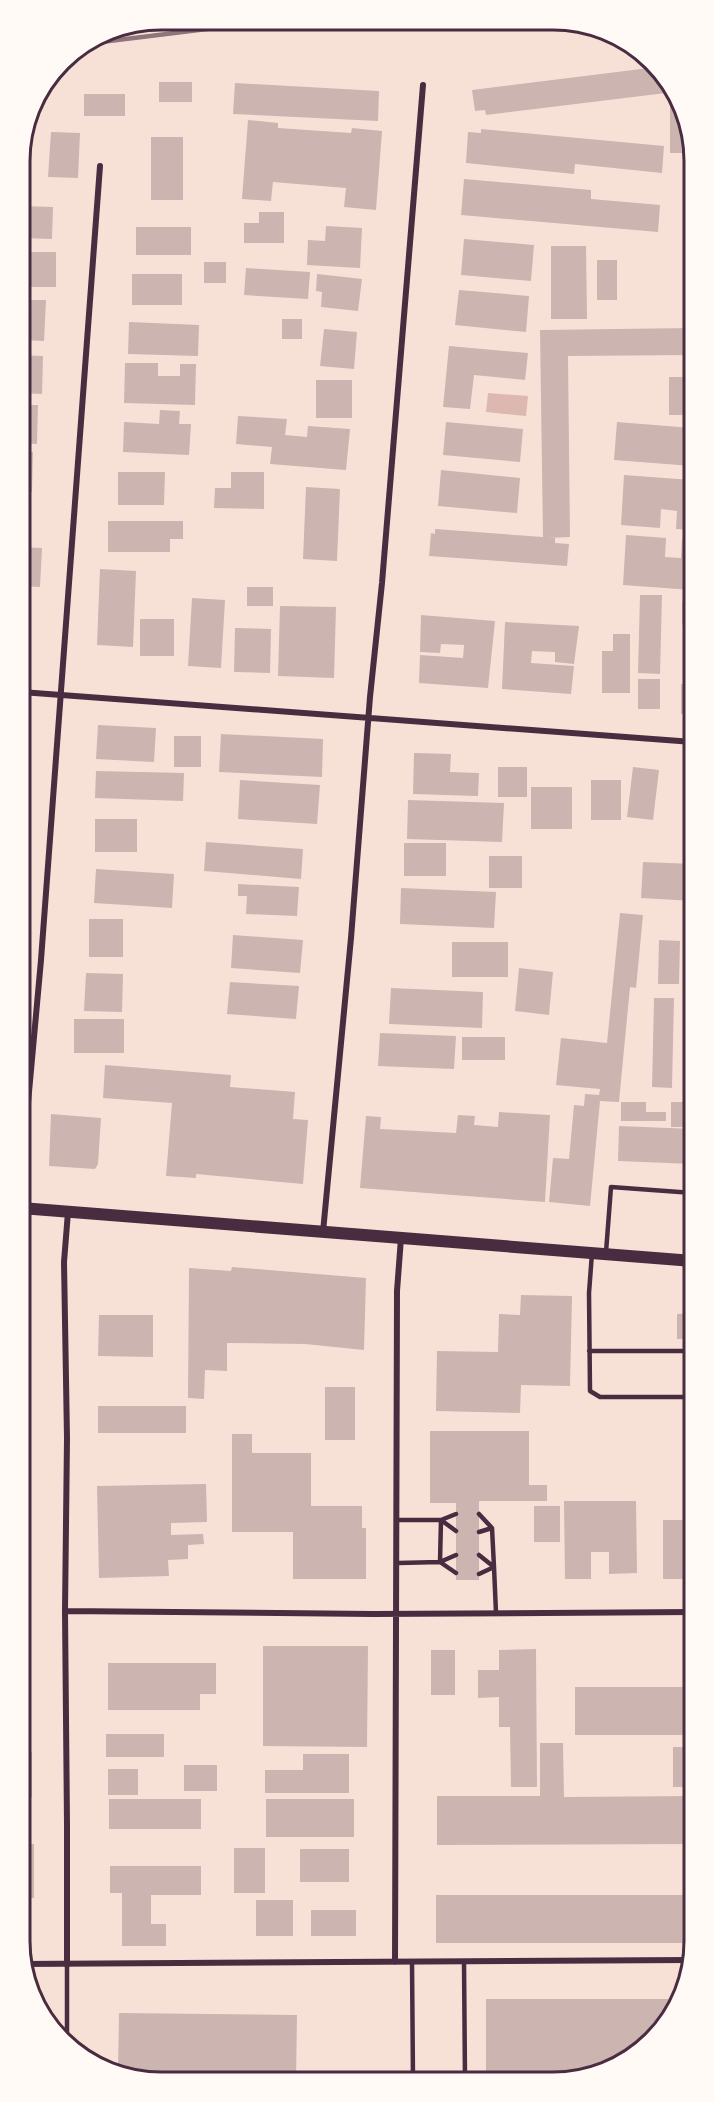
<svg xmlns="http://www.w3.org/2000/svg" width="714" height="2102" font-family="'Golos Text',sans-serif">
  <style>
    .water { fill: #dcb8b0 }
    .building { fill: #ccb4b1 }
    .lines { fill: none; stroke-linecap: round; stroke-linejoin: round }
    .service { stroke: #4a2c40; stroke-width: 4.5 }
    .minor { stroke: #4a2c40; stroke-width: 6 }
    .secondary { stroke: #4a2c40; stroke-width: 12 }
    .rail { stroke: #8f747c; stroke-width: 4.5 }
    .rim { fill: none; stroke: #4a2c40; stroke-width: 3 }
  </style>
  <rect width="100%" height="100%" fill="#f7e1d7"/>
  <path class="water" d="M488 393 528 396 526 416 486 412Z"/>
  <path class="building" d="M657 67 665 83 666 93 486 115 485 110 475 111 472 90Z
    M159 82H192V102H159Z
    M235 83 379 91 378 121 233 114Z
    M670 92 692 133V298H690L688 180H684V153H670Z
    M84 94H125V116H84Z
    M248 120 278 123V128L351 133 352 128 382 131 376 210 344 207 346 188 273 182 271 201 242 199Z
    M481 129 664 146 662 173 575 164 574 174 466 163 468 132 481 133Z
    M51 132 80 133 78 178 48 177Z
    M151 137H183V200H151Z
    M464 179 591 190V199L660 205 658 232 461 215Z
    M20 206 53 207 52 239 20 238Z
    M259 212H284V243H244V223H259Z
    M326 226 362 228 360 268 307 265 308 240 325 241Z
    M136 227H191V255H136Z
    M464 239 534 245 531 281 461 275Z
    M551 246H586L587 319H551Z
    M20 252H56V287H20Z
    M597 260H617V300H597Z
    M204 262H226V283H204Z
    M246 268 310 272 308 299 244 295Z
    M132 274H182V305H132Z
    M317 274 362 279 358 311 321 307 322 292 316 291Z
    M459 290 529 296 526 332 455 325Z
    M20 300H46L44 341 20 340Z
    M282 319H302V339H282Z
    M129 322 199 325 198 356 128 354Z
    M692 328V355L568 356 570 537 547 538H555V543L569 544 567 566 429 556 431 533 435 534V529L543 537 540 330Z
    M324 329 357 332 354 369 320 366Z
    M449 346 528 353 525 380 474 375 470 409 443 407Z
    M20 355 43 356 42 394 20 393Z
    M125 363H158V376H180V364H196L195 405 124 403Z
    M669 377H692V415H669Z
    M316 380H352V418H316Z
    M20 405H38L37 444 20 443Z
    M160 410 180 411 179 424H191L189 455 123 452 124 422 159 424Z
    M238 416 287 419 285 435 307 437 308 426 350 429 346 470 270 464 272 447 236 444Z
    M446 422 523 429 520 462 443 455Z
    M617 422 692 428V466L614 460Z
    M20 452H33L32 492H20Z
    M441 470 520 478 517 513 438 506Z
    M118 472H165L164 505H118Z
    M231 472H264V509L214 508 215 488H231Z
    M624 475 692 480V530L676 529 677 511 661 509 660 528 621 525Z
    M306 487 340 489 337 561 303 559Z
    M20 502H27L26 533H20Z
    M108 521H183V539H170V552H108Z
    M626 535 666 538 665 557 681 558 682 539 692 540V590L623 585Z
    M20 547 42 548 40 587 20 586Z
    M100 569 136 571 133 647 97 645Z
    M247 587H273V606H247Z
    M640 595H662L660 674 638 673Z
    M192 598 225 600 221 668 188 666Z
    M682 601 692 602V625H682Z
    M280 606 336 607 334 678 278 676Z
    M421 615 495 621 488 688 419 683 420 655 463 658 464 645 441 644 440 653 420 652Z
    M140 619H174V656H140Z
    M505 622 579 626 574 664 555 662V652L532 651 531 663 574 666 571 694 502 689Z
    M235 628 271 629 270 673 234 672Z
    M613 634H630V693H602V651H613Z
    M683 636H692V673H683Z
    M638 679H660V709H638Z
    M681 684 692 685 693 714H681Z
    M98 725 156 728 154 762 96 759Z
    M221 734 323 739 322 777 219 772Z
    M174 736H201V767H174Z
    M414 753 451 754 450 772 479 773 478 796 413 794Z
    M498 767H527V797H498Z
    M633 767 659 770 653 820 627 817Z
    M96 771 184 773 183 801 95 798Z
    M240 780 320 785 317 824 238 819Z
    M591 780H621V820H591Z
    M531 787H572V829H531Z
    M408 800 504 803 502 842 407 839Z
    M685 805H693V824H685Z
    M95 819H137V852H95Z
    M683 837H693V858H683Z
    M206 842 303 849 301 879 204 871Z
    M404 843H446V876H404Z
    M489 856H522V888H489Z
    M643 862 693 864V901L641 898Z
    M96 869 174 874 172 908 94 903Z
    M238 884 299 887 297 916 246 914 247 896H238Z
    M401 888 496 892 494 928 400 924Z
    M620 913 643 915 636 988 630 987 619 1102 600 1101 590 1206 549 1202 553 1158 569 1159 574 1105 584 1106 585 1094 599 1095 600 1089 556 1085 561 1038 607 1043Z
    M89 919H123V957H89Z
    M233 935 303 940 300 973 231 968Z
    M659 940 680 941 679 984H658Z
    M452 942H508V977H452Z
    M519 968 553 972 549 1015 515 1011Z
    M86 973 123 974 122 1012 84 1011Z
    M230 982 299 986 296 1019 227 1014Z
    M391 988 483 992 482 1028 389 1024Z
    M654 998H674L672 1088 652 1087Z
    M74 1019H124V1053H74Z
    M380 1033 456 1036 454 1069 378 1066Z
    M462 1037H505V1060H462Z
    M105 1065 231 1075 230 1087 295 1092 293 1119 308 1120 303 1184 196 1174V1178L166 1176 172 1103 103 1098Z
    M621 1102H646V1112H666V1121H621Z
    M671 1102H693V1127H671Z
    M499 1112 550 1115 545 1202 360 1188 366 1116 381 1117 380 1129 456 1133 458 1115 475 1116 474 1125 498 1127Z
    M51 1114 101 1118 98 1164 95 1169 49 1166Z
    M619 1126 693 1129V1164L618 1161Z
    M232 1267 366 1278 364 1350 305 1344 227 1343V1371L205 1370 204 1399 188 1398 189 1268 231 1271Z
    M521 1295 572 1296 570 1386 521 1385 520 1413 436 1411 437 1351 498 1352 499 1314 520 1315Z
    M21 1300H28V1333H21Z
    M693 1313V1339H677V1314Z
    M99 1315H153V1357L98 1356Z
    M325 1387H355V1440H325Z
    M98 1406H186V1433H98Z
    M430 1431H529V1485H547V1501H479V1580H456V1503H430Z
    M232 1434H252V1453H311V1506H362V1528H366V1579H293V1532H232Z
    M206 1484 207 1522 171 1523V1535L203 1534 204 1544 188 1545V1559L168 1560 169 1576 99 1578 97 1486Z
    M564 1501H636L637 1573 609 1574V1552H591V1579H565Z
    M534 1506H560V1542H534Z
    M663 1520H694V1579H663Z
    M22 1601H30V1644H22Z
    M263 1646H368L367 1747 263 1746Z
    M536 1649 537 1787H511L510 1727H499V1697L478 1698V1670H499V1650Z
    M431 1650H455V1695H431Z
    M108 1663H216V1694H200V1710H108Z
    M575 1687H694V1735H575Z
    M106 1734H164V1757H106Z
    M540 1743H563L564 1797 694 1796V1844L437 1845V1796H540Z
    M673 1747H694V1787H673Z
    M22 1752H32V1797H22Z
    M303 1754H349V1793H265V1770H303Z
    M184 1765H217V1791H184Z
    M108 1769H138V1795H108Z
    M109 1799H201V1829H109Z
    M266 1799H354V1837H266Z
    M22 1844H34V1898H22Z
    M234 1848H265V1893H234Z
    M300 1849H349V1882H300Z
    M110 1866H201V1895H151V1924H166V1946H122V1893H110Z
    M436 1895H694V1943H436Z
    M256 1900H293V1936H256Z
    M311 1910H356V1936H311Z
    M486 1999H674L660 2034 581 2080H486Z
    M119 2013 297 2015 296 2080H134L118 2072Z"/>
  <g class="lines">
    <path class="service" d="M689 1193 687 1217 693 1228
      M606 1252 611 1187 693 1193
      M592 1253 589 1293 590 1391 600 1397H693
      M589 1351H693
      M456 1514 441 1520 456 1531
      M479 1514 492 1528 494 1567 479 1574
      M398 1520H441L440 1562 456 1573
      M479 1532 492 1528
      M479 1555 494 1567 496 1613
      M398 1563 440 1562 456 1555
      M412 1962 413 2080
      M464 1962 465 2080
      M67 1965V2044"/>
    <path class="minor" d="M21 692 693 742
      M21 1180 41 960 100 166
      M323 1232 351 938 370 697 382 583 423 85
      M65 1611 373 1614 694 1612
      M395 1962 397 1291 401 1238
      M22 1964 690 1960
      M67 1965V1824L65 1611 67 1438 64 1262 68 1212"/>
    <path class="secondary" d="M21 1208 693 1261"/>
    <path class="rail" d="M85 44 281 20"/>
  </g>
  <path d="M0 0H714V2102H0ZM161 30H553A131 131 0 0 1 684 161V1941A131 131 0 0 1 553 2072H161A131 131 0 0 1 30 1941V161A131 131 0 0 1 161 30Z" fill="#fffaf5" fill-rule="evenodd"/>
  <path class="rim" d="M161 30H553A131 131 0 0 1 684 161V1941A131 131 0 0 1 553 2072H161A131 131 0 0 1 30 1941V161A131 131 0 0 1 161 30Z"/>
</svg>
